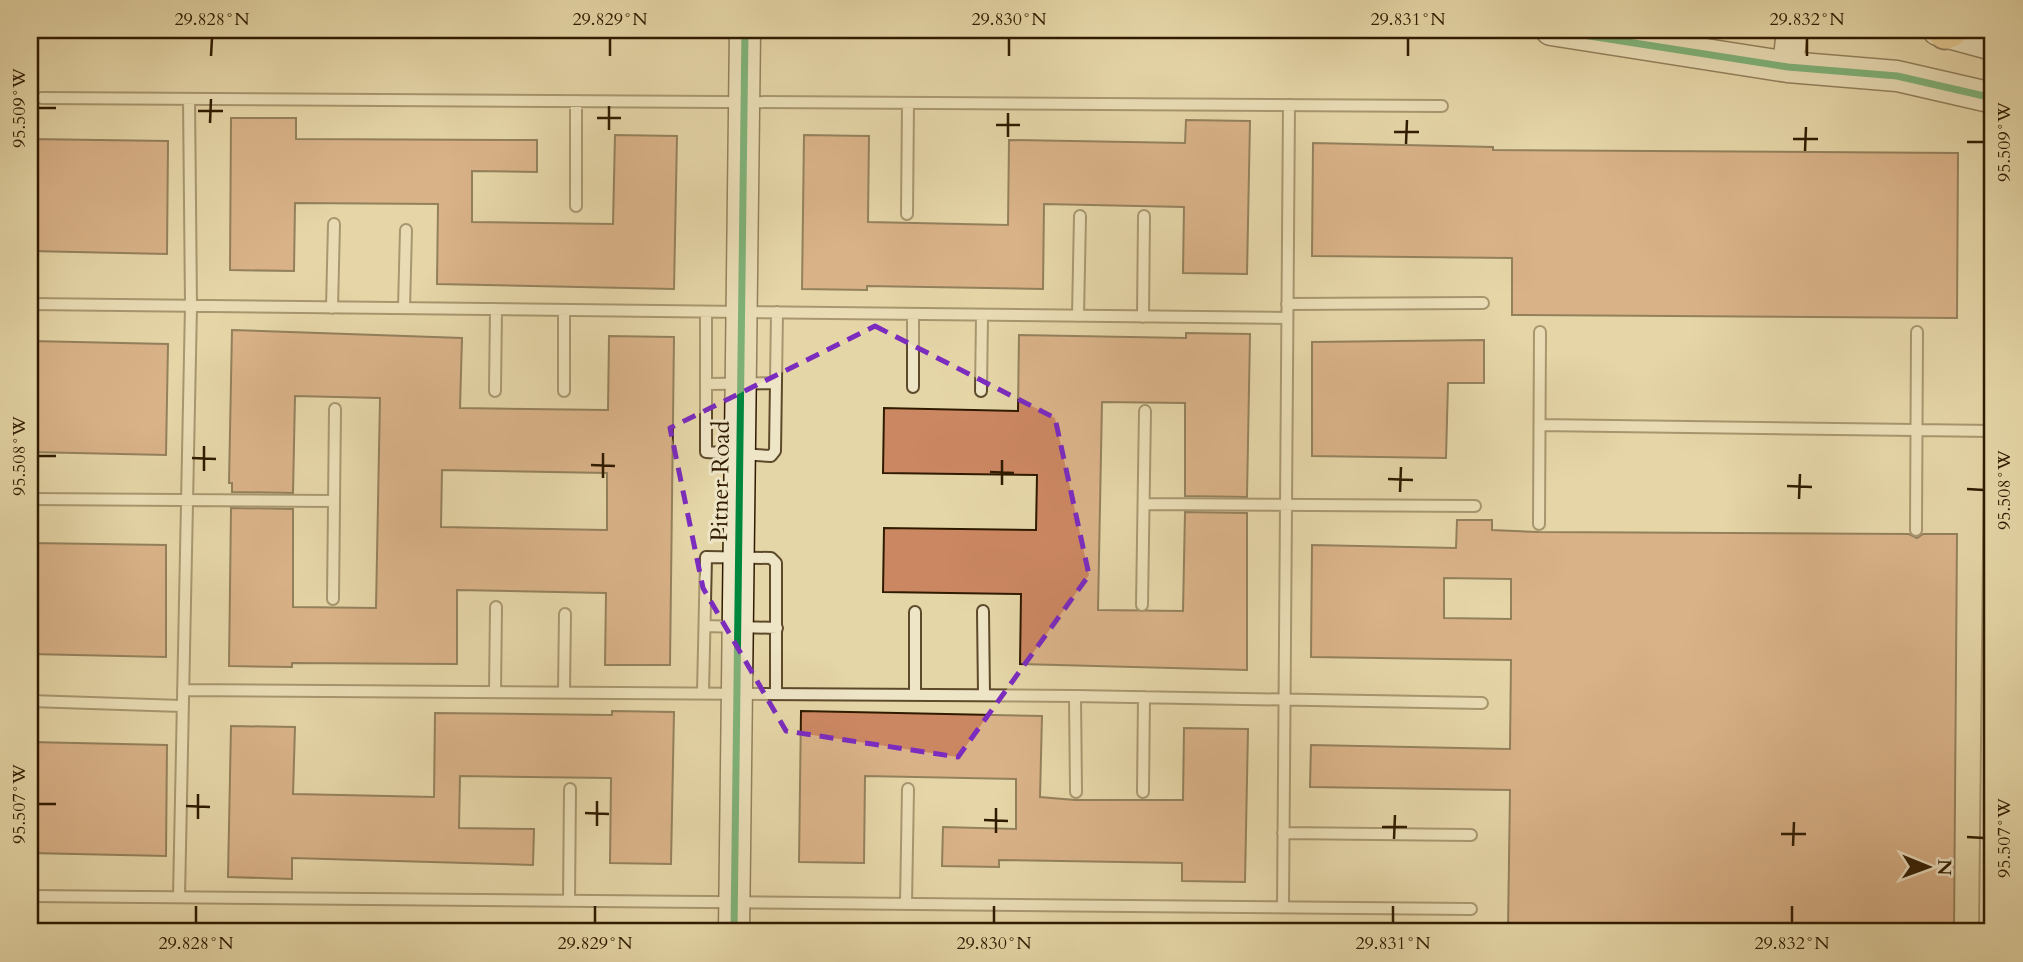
<svg xmlns="http://www.w3.org/2000/svg" width="2023" height="962" font-family="Cardo,serif">
  <style>
    .building { fill: #cb8762; stroke: #301b00; stroke-width: 2; fill-rule: evenodd }
    .lines { fill: none; stroke-linecap: round; stroke-linejoin: round }
    .lane-casing { stroke: #5d4a2a; stroke-width: 14 }
    .secondary-casing { stroke: #301b00; stroke-width: 33 }
    .primary-casing { stroke: #301b00; stroke-width: 37 }
    .lane { stroke: #eee4c6; stroke-width: 10 }
    .secondary { stroke: #eee4c6; stroke-width: 30 }
    .primary { stroke: #e2bb74; stroke-width: 33 }
    .cycleway-casing { stroke: #eee4c6; stroke-width: 11 }
    .cycleway { stroke: #00873e; stroke-width: 7 }
    .marked { fill: none; stroke: #7b2cbf; stroke-width: 5; stroke-dasharray: 14 9; stroke-linejoin: round }
    .ticks { fill: none; stroke: #301b00; stroke-width: 2.5 }
    .labels { text-anchor: middle; stroke-width: 6; stroke-linejoin: round; paint-order: stroke }
    .street-label { font-size: 24px; fill: #301b00; stroke: #eee4c6 }
    .neatline { fill: none; stroke: #301b00; stroke-width: 2.5 }
    .ticks-label { font-size: 18px; text-anchor: middle; fill: #301b00 }
  </style>
  <rect width="100%" height="100%" fill="#e5d6a7"/>
  <filter id="stains"><feTurbulence type="fractalNoise" baseFrequency=".00286" numOctaves="4"/><feColorMatrix values="0 0 0 0 .2 0 0 0 0 .09 0 0 0 0 .02 0 0 0 .5 -.17"/></filter>
  <radialGradient id="worn" r=".72"><stop offset=".6" stop-color="#630" stop-opacity="0"/><stop offset="1" stop-color="#630" stop-opacity=".3"/></radialGradient>
  <path class="building" d="M231 118H296V139L537 140V172L472 171V222L613 224 615 135 677 136 674 289 437 284 438 204 295 203 294 271 230 270Z
    M1186 120 1250 121 1247 274 1183 273 1184 207 1044 204 1043 289 867 286V290L802 289 804 135 869 136 868 222 1008 225 1009 140 1185 143Z
    M30 139 168 141 167 254 30 251Z
    M1313 143 1493 147V150L1958 153 1957 318 1512 315V258L1312 256Z
    M232 330 462 338 460 408 608 410 609 336 674 337 670 665H605L606 593 457 590V664L292 663V667L229 666 231 508 293 509V607L376 608 380 398 295 396 293 493 232 492V483H229ZM442 470 607 473V530L441 527Z
    M1186 333 1250 334 1247 497 1185 496V403L1102 402 1098 610 1183 611 1185 512 1247 513V670L1020 664 1021 594 883 592 884 528 1036 530 1037 475 883 473 884 408 1018 411 1019 335 1186 338Z
    M1484 340V383H1448L1446 458 1312 456V342Z
    M30 341 168 344 166 455 30 452Z
    M1457 520H1492V530L1538 532 1909 534 1917 538 1923 534H1957L1954 932 1508 930 1510 790 1310 787 1311 745 1510 749 1511 660 1311 657 1312 545 1456 548ZM1444 578 1511 579V619L1444 618Z
    M31 543 166 545V657L30 654Z
    M612 711 674 712 671 864 610 863 611 778 460 776 459 828 534 829 533 865 292 858V879L228 877 231 726 295 727 293 794 434 797 435 713 612 715Z
    M801 711 1042 716 1040 797 1075 800H1183L1184 728 1248 729 1245 882 1182 881V863L999 860V867L942 866 943 827 1016 829V779L865 776 864 863 799 862Z
    M30 742 167 745 166 856 30 853Z"/>
  <g class="lines">
    <defs>
      <path id="lane" d="M42 98 1442 106
        M576 101V206
        M907 214 908 103
        M30 304 1287 318
        M1287 304 1483 303
        M332 308 334 224
        M404 308 406 230
        M706 312V452L771 456 775 451 777 312
        M1078 316 1080 216
        M1143 317 1144 216
        M706 384 776 383
        M913 387V314
        M495 391 496 309
        M564 391V310
        M981 391 982 315
        M1540 425 1993 431
        M30 499 334 501
        M1144 504 1475 506
        M1539 524 1540 332
        M1916 530 1917 332
        M333 599 335 409
        M1142 605 1145 411
        M983 611 984 695
        M915 612V694
        M705 626 777 628
        M183 690 1075 696 1482 703
        M495 691 496 607
        M564 692 565 614
        M703 692 706 557 771 558 776 563V693
        M1075 696 1076 792
        M30 701 182 706
        M1143 792 1144 697
        M1283 833 1471 835
        M30 896 1471 909
        M179 897 191 306 189 99
        M569 900 570 789
        M906 903 908 789
        M1283 906 1289 105
        M1985 932 1993 173"/>
      <path id="secondary" d="M1551 30 1788 67 1897 76 1993 98
        M1938 30 1993 45
        M1788 67 1792 30
        M734 932 745 30"/>
      <path id="primary" d="M1945 32 1951 30"/>
    </defs>
    <use href="#lane" class="lane-casing"/>
    <use href="#secondary" class="secondary-casing"/>
    <use href="#primary" class="primary-casing"/>
    <use href="#lane" class="lane"/>
    <use href="#secondary" class="secondary"/>
    <use href="#primary" class="primary"/>
    <defs>
      <path id="cycleway" d="M1551 30 1788 67 1897 76 1993 98
        M734 932 745 30"/>
    </defs>
    <use href="#cycleway" class="cycleway-casing"/>
    <use href="#cycleway" class="cycleway"/>
  </g>
  <path d="M0 0H2023V962H0ZM875 326 1055 418 1089 575 958 757 786 731 703 588 670 428Z" fill="#e5d6a7" fill-opacity=".55" fill-rule="evenodd"/>
  <path class="marked" d="M875 326 1055 418 1089 575 958 757 786 731 703 588 670 428Z"/>
  <path class="ticks" d="M211 56 212 38M610 56V38M1009 56V38M1408 56V38M1807 56V38M38 108H56M198 111H223M597 118H621M210 123 211 99M996 125H1020M609 130V106M1394 132H1419M1008 137V113M1793 139H1818M1967 142H1984M1406 144 1407 120M1805 151 1806 127M38 456H56M192 458 216 459M591 465 615 466M204 471V446M990 472 1014 473M603 478V453M1388 479 1413 480M1002 485V460M1787 486 1812 487M1967 489 1984 490M1400 492 1401 467M1799 499 1800 474M38 804H56M186 806 210 807M585 813 609 814M198 819V794M984 820 1008 821M597 826V801M1382 827H1407M996 833V808M1781 834H1806M1967 837 1984 838M1394 839 1395 815M1793 846 1794 822M196 923V906M595 923V906M994 923V906M1393 923V906M1792 923V906"/>
  <g class="labels">
    <g class="street-label">
      <text transform="translate(720 481) rotate(-89)" y="8">Pitner Road</text>
    </g>
  </g>
  <rect width="2023" height="962" fill="none" stroke="#e5d6a7" stroke-width="77"/>
  <g transform="translate(1928 867) rotate(91)" stroke="#eee4c6" stroke-width="5" paint-order="stroke">
  <path d="M0-5L12 26L0 18L-12 26Z" fill="#301b00"/>
  <text y="-10" font-size="19" font-weight="bold" text-anchor="middle" fill="#301b00">N</text>
  </g>
  <rect x="38" y="38" width="1946" height="885" class="neatline"/>
  <g class="ticks-label">
    <text x="212" y="25">29.828°N</text>
    <text x="610" y="25">29.829°N</text>
    <text x="1009" y="25">29.830°N</text>
    <text x="1408" y="25">29.831°N</text>
    <text x="1807" y="25">29.832°N</text>
    <text transform="translate(19 108) rotate(-90)" y="6">95.509°W</text>
    <text transform="translate(2004 142) rotate(-90)" y="6">95.509°W</text>
    <text transform="translate(19 456) rotate(-90)" y="6">95.508°W</text>
    <text transform="translate(2004 490) rotate(-90)" y="6">95.508°W</text>
    <text transform="translate(19 804) rotate(-90)" y="6">95.507°W</text>
    <text transform="translate(2004 838) rotate(-90)" y="6">95.507°W</text>
    <text x="196" y="949">29.828°N</text>
    <text x="595" y="949">29.829°N</text>
    <text x="994" y="949">29.830°N</text>
    <text x="1393" y="949">29.831°N</text>
    <text x="1792" y="949">29.832°N</text>
  </g>
  <rect width="100%" height="100%" filter="url(#stains)"/>
  <rect width="100%" height="100%" fill="url(#worn)"/>
</svg>
